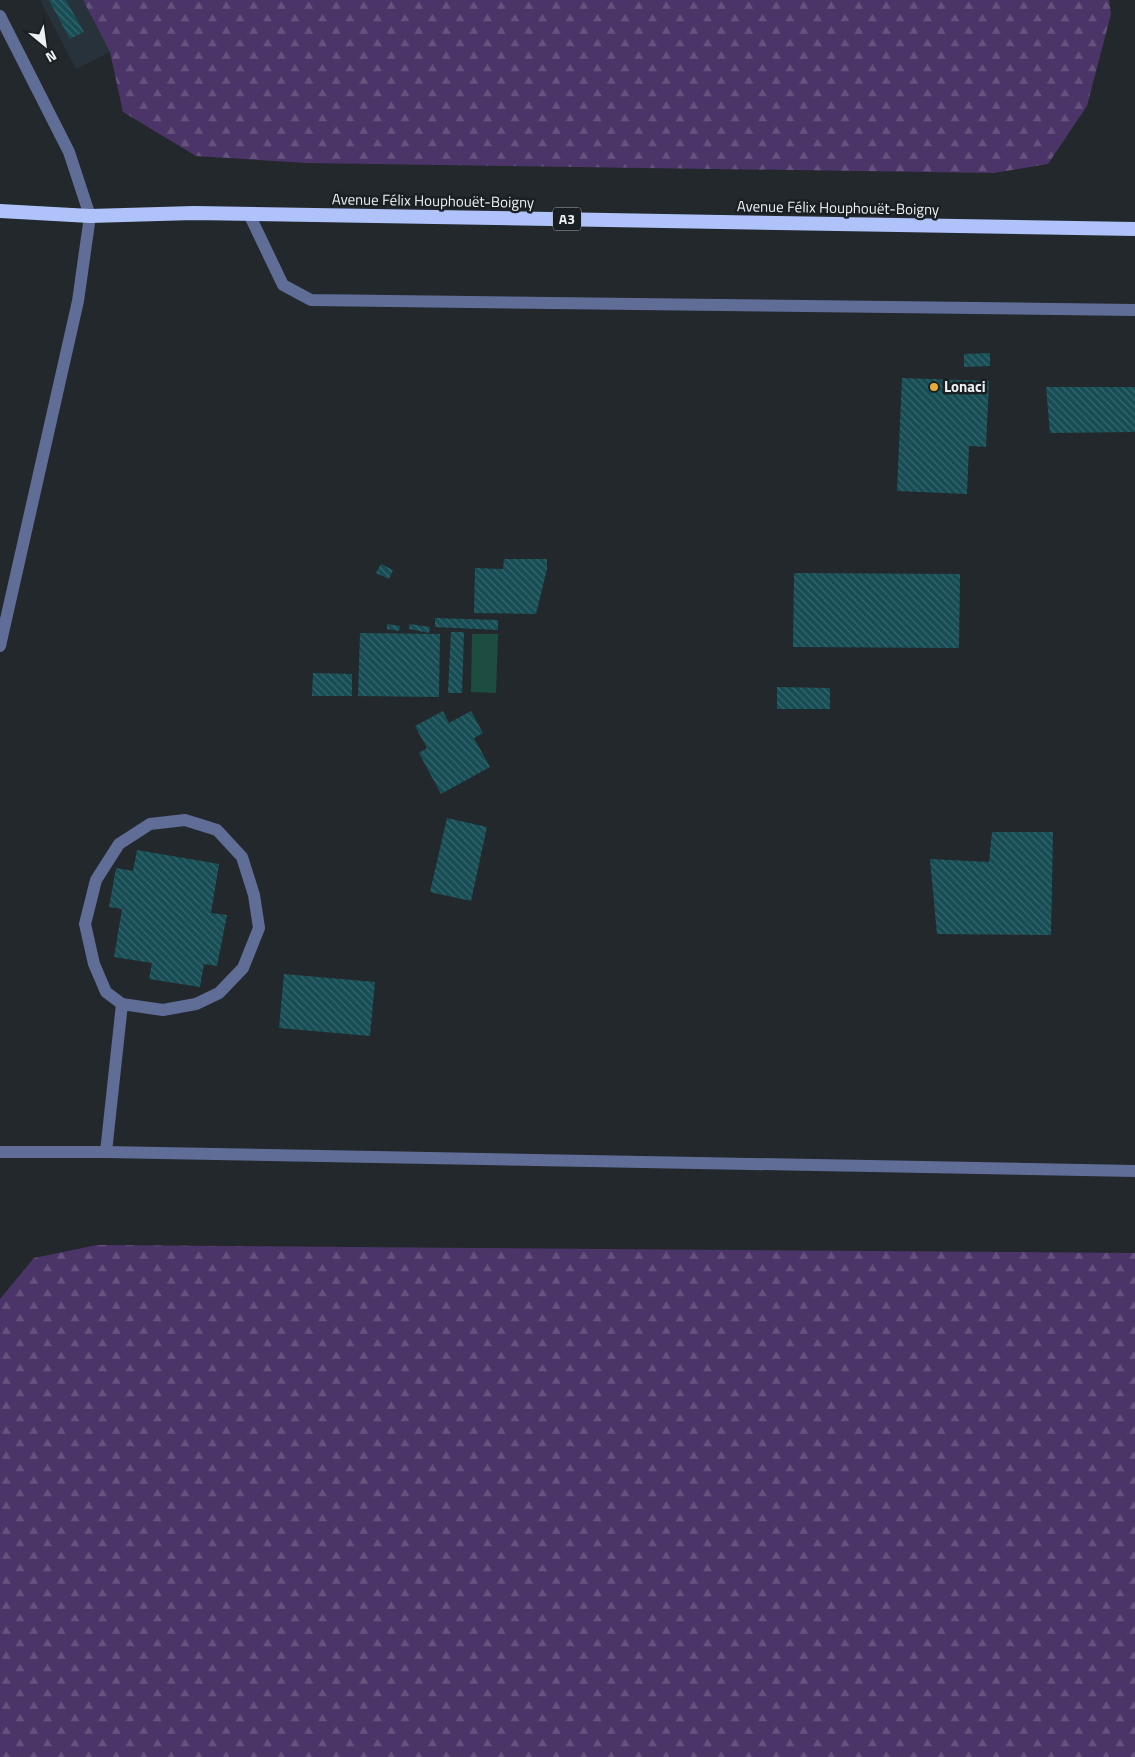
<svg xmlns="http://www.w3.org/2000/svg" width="1135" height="1757" font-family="'Titillium Web',sans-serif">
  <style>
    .built { fill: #27323a }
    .forest { fill: url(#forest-firs) }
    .water { fill: #1d4d41 }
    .building { fill: url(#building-back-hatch) }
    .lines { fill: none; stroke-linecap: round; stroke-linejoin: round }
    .service { stroke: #5f6d97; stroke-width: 12 }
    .minor { stroke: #5f6d97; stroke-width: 12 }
    .trunk { stroke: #afc2fa; stroke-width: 14 }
    .poi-dot { fill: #e9ab38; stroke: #191f23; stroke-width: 2 }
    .labels { text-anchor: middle; stroke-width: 5; stroke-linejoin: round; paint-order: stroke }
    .shield { fill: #191f23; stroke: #adb1b4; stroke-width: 1 }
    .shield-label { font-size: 14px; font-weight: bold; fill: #ecf0f2 }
    .street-label { font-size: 15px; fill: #ecf0f2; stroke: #191f23 }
    .poi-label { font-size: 15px; font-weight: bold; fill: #ecf0f2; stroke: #191f23; text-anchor: start }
  </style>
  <defs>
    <pattern id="forest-firs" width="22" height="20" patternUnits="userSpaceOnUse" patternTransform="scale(1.25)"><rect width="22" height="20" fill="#4b3568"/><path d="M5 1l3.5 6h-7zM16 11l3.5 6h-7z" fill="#65537e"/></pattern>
    <pattern id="building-back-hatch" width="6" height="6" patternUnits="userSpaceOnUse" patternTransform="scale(1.25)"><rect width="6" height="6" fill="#174d54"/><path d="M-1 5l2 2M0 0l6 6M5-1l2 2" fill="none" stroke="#39676d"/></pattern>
  </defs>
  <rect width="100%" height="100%" fill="#23282c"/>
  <path class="built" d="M40 0H83L110 52 76 69Z"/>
  <path class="forest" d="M83 0H1109L1111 14 1087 106 1048 164 994 173 307 163 196 156 123 112 110 52Z
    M97 1245 1135 1253V1757H0V1299L34 1258Z"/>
  <path class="water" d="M472 634H498L496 693 471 692Z"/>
  <path class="building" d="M49 0H66L84 32 70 39Z
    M990 353V366L964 367V354Z
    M902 378 989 381 986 447 969 446 967 494 897 491Z
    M1046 387H1135V432L1050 433Z
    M504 559H547V569L536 614 474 613 475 568 503 569Z
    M381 564 393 570 389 579 376 573Z
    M794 573 960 574 959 648 793 647Z
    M435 618 498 620V630L435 627Z
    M387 624 400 626 399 631 387 629Z
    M410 624 430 627 429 633 409 629Z
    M451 632H464L462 693H448Z
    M360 633 440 634 439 697 358 696Z
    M313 673 352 674V696H312Z
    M777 687 830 688V709H777Z
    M443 711 449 723 471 711 483 733 474 738 490 767 441 794 419 753 427 748 415 726Z
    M447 818 487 827 471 901 430 892Z
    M992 832H1053L1051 935 937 934 930 859 989 862Z
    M137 850 219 864 211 913 227 915 217 966 204 964 200 987 149 979 152 963 114 957 122 909 109 907 116 868 133 871Z
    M284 974 375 982 370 1036 279 1028Z"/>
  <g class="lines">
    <path class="service" d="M185 820 217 830 242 857 254 895 259 928 243 968 219 993 196 1004 163 1010 122 1004 106 992 94 964 85 924 96 880 119 844 150 824Z
      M106 1152 122 1004"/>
    <path class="minor" d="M0 16 69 152 90 216 78 301 0 646
      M249 214 283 285 311 300 1135 310
      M0 1152H106L1135 1171"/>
    <path class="trunk" d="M0 211 90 216 194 213 1135 229"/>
  </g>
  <circle class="poi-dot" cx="934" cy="387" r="5"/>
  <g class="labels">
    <rect class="shield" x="553" y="207.5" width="28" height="23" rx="4"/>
    <g class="shield-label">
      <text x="567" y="224">A3</text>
    </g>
    <g class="street-label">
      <text transform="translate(433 201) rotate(1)" y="5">Avenue Félix Houphouët-Boigny</text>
      <text transform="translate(838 208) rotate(1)" y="5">Avenue Félix Houphouët-Boigny</text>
    </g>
    <g class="poi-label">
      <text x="944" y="392">Lonaci</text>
    </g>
  </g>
  <g transform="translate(45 45) rotate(151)" stroke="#191f23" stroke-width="4" paint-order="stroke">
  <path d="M0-4L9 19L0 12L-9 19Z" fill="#ecf0f2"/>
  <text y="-8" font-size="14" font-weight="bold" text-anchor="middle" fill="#ecf0f2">N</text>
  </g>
</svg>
